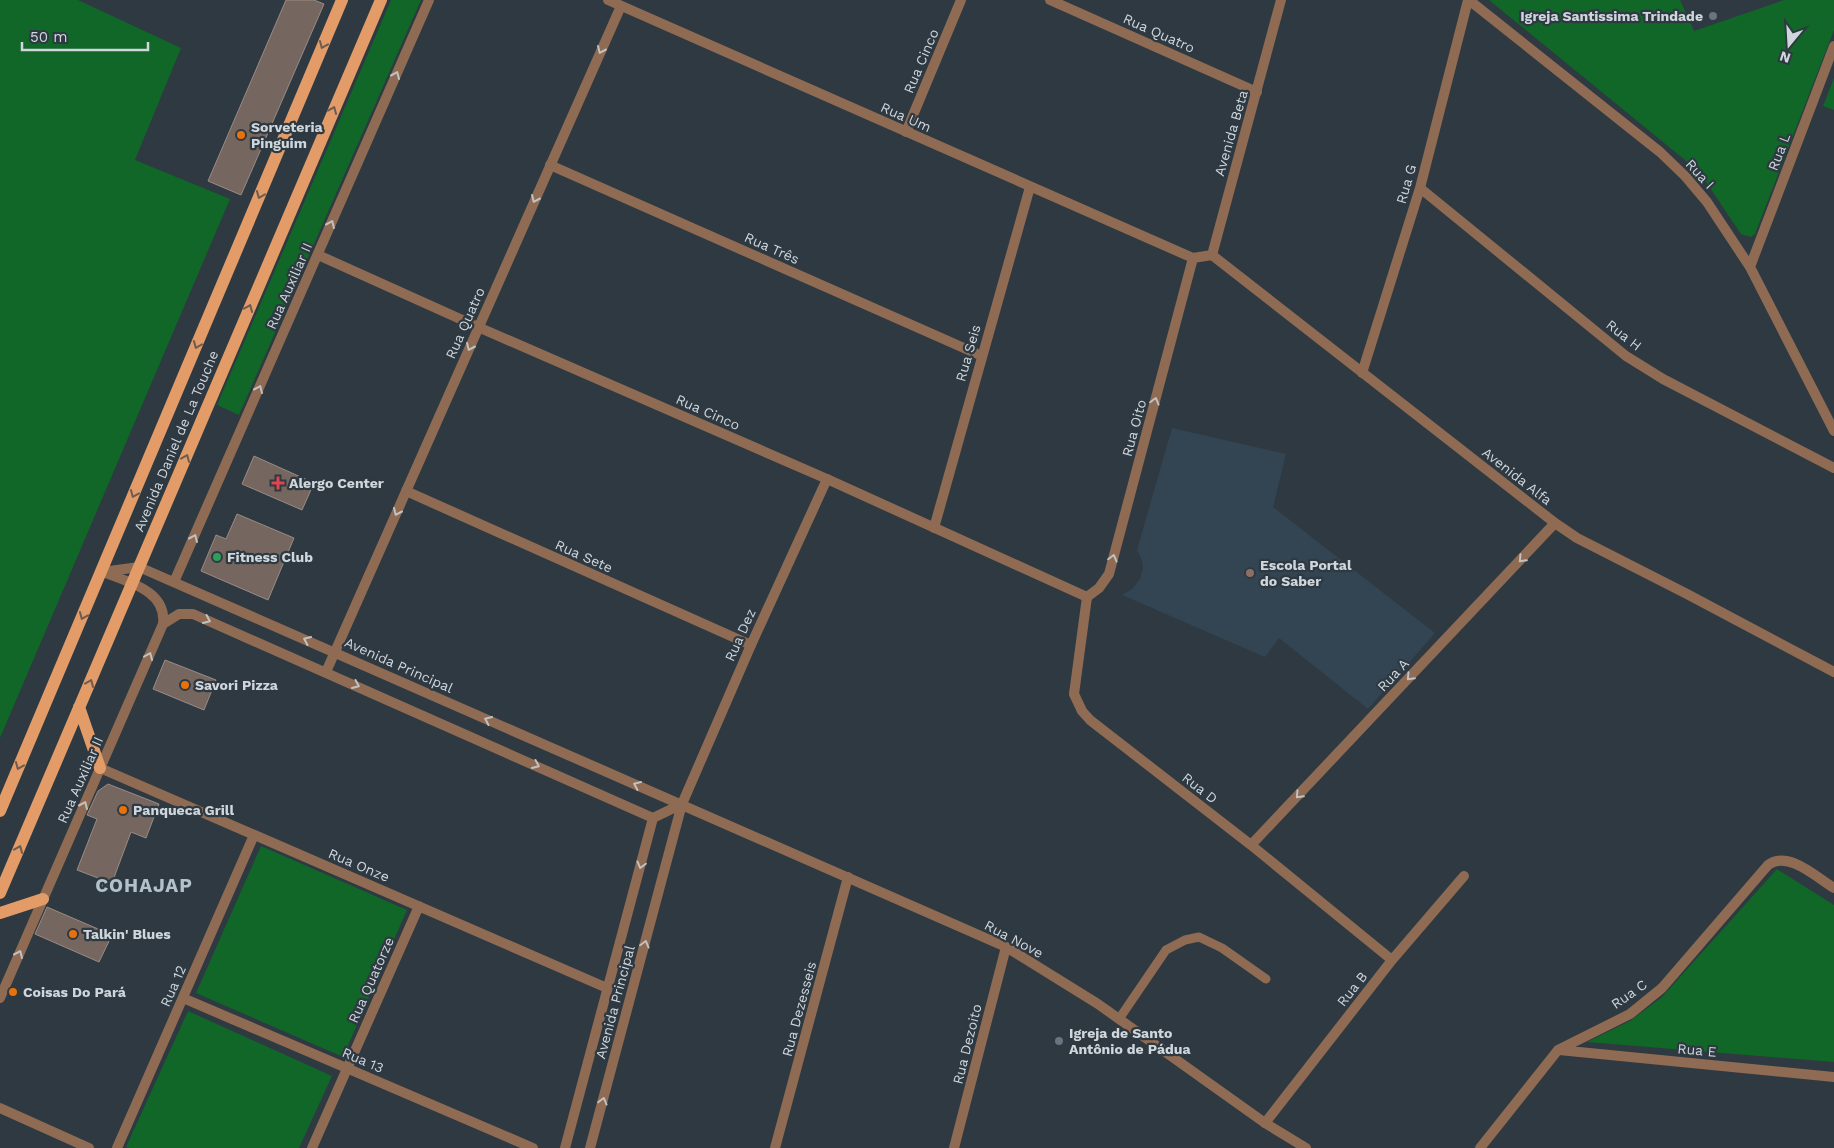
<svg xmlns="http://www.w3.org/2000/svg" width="1834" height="1148" font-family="'Work Sans',sans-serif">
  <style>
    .built { fill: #334552 }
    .green { fill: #106727 }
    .building { fill: #75665f; stroke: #9b8b84 }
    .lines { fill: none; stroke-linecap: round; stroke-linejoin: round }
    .service { stroke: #8e6b52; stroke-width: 9 }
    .minor { stroke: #8e6b52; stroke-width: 10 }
    .tertiary { stroke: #8e6b52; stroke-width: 10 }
    .primary { stroke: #e39c67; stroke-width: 12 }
    .oneway { stroke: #6d5c4f }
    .oneway2 { stroke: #c2c1c0 }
    .worship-dot { fill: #6b7280; stroke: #2e3942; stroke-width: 2 }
    .food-dot { fill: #e8710a; stroke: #2e3942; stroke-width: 2 }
    .health-dot { fill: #e0444e; stroke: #2e3942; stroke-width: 2 }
    .leisure-dot { fill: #2e9e5b; stroke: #2e3942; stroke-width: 2 }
    .education-dot { fill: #8d6e63; stroke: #2e3942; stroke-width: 2 }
    .labels { text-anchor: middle; stroke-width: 4.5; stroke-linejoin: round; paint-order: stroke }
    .poi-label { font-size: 14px; font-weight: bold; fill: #cfd6dc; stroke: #2e3942; text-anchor: start }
    .street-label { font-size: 14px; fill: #cfd6dc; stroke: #2e3942 }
    .district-label { font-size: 19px; font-weight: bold; letter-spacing: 1px; fill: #b3c1cc; stroke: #2e3942 }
  </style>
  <rect width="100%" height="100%" fill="#2e3942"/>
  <path class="built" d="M1172 428 1286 454 1273 507 1435 633 1368 709 1279 638 1265 657 1122 595 1132 589 1140 579 1143 568 1142 561 1137 550Z"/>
  <path class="green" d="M0 0H78L181 48 135 160 230 199 0 738Z
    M391 0H421L239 415 217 405Z
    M1489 0H1680L1694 31 1784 0H1834V30L1755 234 1751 237 1741 234 1706 182 1685 160Z
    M1834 78V110L1823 106Z
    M261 846 407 910 343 1057 196 993Z
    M1777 869 1834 905V1062L1587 1042 1630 1021 1662 997Z
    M188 1011 332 1076 299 1148H130L126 1147Z"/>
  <path class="building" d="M286 0H314L324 4 241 195 208 181Z
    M254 456 314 483 302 510 242 484Z
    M237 514 294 538 268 600 201 571 216 535 226 539Z
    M165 660 216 680 204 710 153 689Z
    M108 784 159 804 146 838 131 832 109 891 95 886 98 878 77 870 97 819 87 815 98 791Z
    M47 907 112 935 99 962 35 934Z"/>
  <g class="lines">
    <path class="service" d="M1119 1019 1166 950 1185 940 1199 937 1222 948 1266 979"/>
    <path class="minor" d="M1050 0 1257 92
      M1469 0 1660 152 1685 176 1707 202 1750 267 1834 431
      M906 132 961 0
      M550 165 982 356
      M1420 188 1626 356 1663 379 1834 468
      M318 255 478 327 827 479
      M1212 255 1555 523 1577 538 1687 594 1834 672
      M1750 267 1834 46
      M1362 373 1420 188 1468 0
      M406 491 751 645
      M1087 597 1074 694 1082 711 1090 720 1251 845 1392 960
      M100 768 607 988
      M1251 845 1555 523
      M183 998 533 1148
      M1559 1050 1834 1077
      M0 1108 89 1148
      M1265 1123 1392 960 1464 876
      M117 1148 254 835
      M312 1148 419 906
      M775 1148 848 877
      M954 1148 1006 947
      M1480 1148 1558 1050 1630 1014 1662 988 1768 865C1788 850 1816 877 1834 888"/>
    <path class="tertiary" d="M608 0 1193 258
      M1193 258 1212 255 1281 0
      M934 528 1030 187
      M102 572 139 567 1006 947 1098 1004 1265 1123 1306 1148
      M174 582 429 0
      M163 624 179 614H193L653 818 682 804
      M326 672 621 6
      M0 998 163 624C167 590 127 582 103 572
      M565 1148 653 818
      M590 1148 682 804 751 645 827 479 1087 597 1099 588 1109 574 1193 258"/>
    <path class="primary" d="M79 707 100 768
      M0 811 342 0
      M0 893 381 0
      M0 913 43 899"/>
  </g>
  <defs><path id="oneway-chevron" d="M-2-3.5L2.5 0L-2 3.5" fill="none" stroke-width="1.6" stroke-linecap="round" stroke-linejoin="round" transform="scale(1.25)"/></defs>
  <g class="oneway">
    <use href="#oneway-chevron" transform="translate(323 45) rotate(113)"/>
    <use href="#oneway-chevron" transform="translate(333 110) rotate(-67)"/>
    <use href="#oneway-chevron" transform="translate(260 195) rotate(113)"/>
    <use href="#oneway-chevron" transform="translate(249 308) rotate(-67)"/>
    <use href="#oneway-chevron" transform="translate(197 345) rotate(113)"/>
    <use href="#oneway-chevron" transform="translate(186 458) rotate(-67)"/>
    <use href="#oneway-chevron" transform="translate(134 494) rotate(113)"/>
    <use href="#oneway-chevron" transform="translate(83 616) rotate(113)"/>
    <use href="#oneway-chevron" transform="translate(90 683) rotate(-67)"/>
    <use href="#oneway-chevron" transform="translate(19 766) rotate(113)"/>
    <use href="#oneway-chevron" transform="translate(19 849) rotate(-67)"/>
  </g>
  <g class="oneway2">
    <use href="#oneway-chevron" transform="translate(601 50) rotate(114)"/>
    <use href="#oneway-chevron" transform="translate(396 75) rotate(-66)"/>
    <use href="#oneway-chevron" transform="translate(535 199) rotate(114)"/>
    <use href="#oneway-chevron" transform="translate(331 224) rotate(-66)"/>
    <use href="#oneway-chevron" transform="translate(470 347) rotate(114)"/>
    <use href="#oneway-chevron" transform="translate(259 389) rotate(-66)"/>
    <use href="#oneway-chevron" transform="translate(1155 401) rotate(-75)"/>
    <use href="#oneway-chevron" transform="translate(397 512) rotate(114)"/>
    <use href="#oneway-chevron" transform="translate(194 538) rotate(-66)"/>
    <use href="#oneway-chevron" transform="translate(1113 558) rotate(-75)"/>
    <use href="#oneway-chevron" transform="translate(1522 559) rotate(133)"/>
    <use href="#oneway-chevron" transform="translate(207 620) rotate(24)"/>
    <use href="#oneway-chevron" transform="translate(307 640) rotate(-156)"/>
    <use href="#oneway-chevron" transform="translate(149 656) rotate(-67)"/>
    <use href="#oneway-chevron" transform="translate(1410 677) rotate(133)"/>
    <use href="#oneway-chevron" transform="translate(356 685) rotate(24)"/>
    <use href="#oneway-chevron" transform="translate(488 720) rotate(-156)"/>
    <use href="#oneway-chevron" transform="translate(536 765) rotate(24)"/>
    <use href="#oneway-chevron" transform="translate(637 785) rotate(-156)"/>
    <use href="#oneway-chevron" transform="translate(1299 795) rotate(133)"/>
    <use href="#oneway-chevron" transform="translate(84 805) rotate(-66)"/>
    <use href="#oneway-chevron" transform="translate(641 865) rotate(105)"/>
    <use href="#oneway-chevron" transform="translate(645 944) rotate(-75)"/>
    <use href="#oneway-chevron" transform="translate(19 954) rotate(-66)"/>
    <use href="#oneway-chevron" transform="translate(603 1101) rotate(-75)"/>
  </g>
  <g class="worship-dot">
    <circle cx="1713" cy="16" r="5"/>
    <circle cx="1059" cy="1041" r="5"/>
  </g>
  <g class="food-dot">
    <circle cx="241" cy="135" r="5"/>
    <circle cx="185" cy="685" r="5"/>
    <circle cx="123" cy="810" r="5"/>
    <circle cx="73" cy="934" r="5"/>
    <circle cx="13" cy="992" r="5"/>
  </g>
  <path class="health-dot" d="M275.5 475.5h5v5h5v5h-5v5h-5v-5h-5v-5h5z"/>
  <circle class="leisure-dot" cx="217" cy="557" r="5"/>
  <circle class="education-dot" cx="1250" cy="573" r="5"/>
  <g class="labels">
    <g class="poi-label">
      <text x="1703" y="21" text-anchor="end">Igreja Santissima Trindade</text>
      <text x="251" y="132">Sorveteria<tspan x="251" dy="16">Pinguim</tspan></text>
      <text x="289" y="488">Alergo Center</text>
      <text x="227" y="562">Fitness Club</text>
      <text x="1260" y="570">Escola Portal<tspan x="1260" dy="16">do Saber</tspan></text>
      <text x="195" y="690">Savori Pizza</text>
      <text x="133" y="815">Panqueca Grill</text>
      <text x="83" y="939">Talkin' Blues</text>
      <text x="23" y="997">Coisas Do Pará</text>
      <text x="1069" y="1038">Igreja de Santo<tspan x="1069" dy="16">Antônio de Pádua</tspan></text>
    </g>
    <g class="street-label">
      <text transform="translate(1159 33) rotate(24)" y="5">Rua Quatro</text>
      <text transform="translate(921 61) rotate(-67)" y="5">Rua Cinco</text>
      <text transform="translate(906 117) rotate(24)" y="5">Rua Um</text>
      <text transform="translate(1231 133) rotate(-74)" y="5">Avenida Beta</text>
      <text transform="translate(1779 152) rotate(-69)" y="5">Rua L</text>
      <text transform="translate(1700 174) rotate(47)" y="5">Rua I</text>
      <text transform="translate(1406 184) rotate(-74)" y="5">Rua G</text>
      <text transform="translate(772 248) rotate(24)" y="5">Rua Três</text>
      <text transform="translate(289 286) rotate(-66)" y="5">Rua Auxiliar II</text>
      <text transform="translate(465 323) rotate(-66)" y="5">Rua Quatro</text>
      <text transform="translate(1624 335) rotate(38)" y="5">Rua H</text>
      <text transform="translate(968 353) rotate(-74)" y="5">Rua Seis</text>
      <text transform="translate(708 412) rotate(24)" y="5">Rua Cinco</text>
      <text transform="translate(1134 428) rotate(-75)" y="5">Rua Oito</text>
      <text transform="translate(176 441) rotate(-67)" y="5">Avenida Daniel de La Touche</text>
      <text transform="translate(1517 476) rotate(38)" y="5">Avenida Alfa</text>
      <text transform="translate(584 556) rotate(24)" y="5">Rua Sete</text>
      <text transform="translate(740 635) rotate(-66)" y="5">Rua Dez</text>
      <text transform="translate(399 665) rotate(24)" y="5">Avenida Principal</text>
      <text transform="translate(1393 675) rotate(-47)" y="5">Rua A</text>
      <text transform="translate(80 780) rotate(-66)" y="5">Rua Auxiliar II</text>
      <text transform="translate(1200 788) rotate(38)" y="5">Rua D</text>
      <text transform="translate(359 865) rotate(23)" y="5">Rua Onze</text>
      <text transform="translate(1014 939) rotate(28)" y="5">Rua Nove</text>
      <text transform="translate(371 980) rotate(-66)" y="5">Rua Quatorze</text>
      <text transform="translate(173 986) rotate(-66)" y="5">Rua 12</text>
      <text transform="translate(1352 989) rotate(-52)" y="5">Rua B</text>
      <text transform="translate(1629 994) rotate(-35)" y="5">Rua C</text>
      <text transform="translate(615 1002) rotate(-75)" y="5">Avenida Principal</text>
      <text transform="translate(799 1009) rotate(-75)" y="5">Rua Dezesseis</text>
      <text transform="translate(967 1044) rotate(-76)" y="5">Rua Dezoito</text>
      <text transform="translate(1697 1050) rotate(5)" y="5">Rua E</text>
      <text transform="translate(363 1060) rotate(23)" y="5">Rua 13</text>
    </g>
    <g class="district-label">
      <text x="144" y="892">COHAJAP</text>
    </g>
  </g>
  <g transform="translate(1789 45) rotate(198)" stroke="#2e3942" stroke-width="4" paint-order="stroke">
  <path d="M0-4L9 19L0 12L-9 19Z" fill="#cfd6dc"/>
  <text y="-8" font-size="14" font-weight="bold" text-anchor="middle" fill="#cfd6dc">N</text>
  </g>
  <path d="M22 42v8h126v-8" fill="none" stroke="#cfd6dc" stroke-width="2.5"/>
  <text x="30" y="42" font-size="15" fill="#cfd6dc" stroke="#2e3942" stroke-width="4" paint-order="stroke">50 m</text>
</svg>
